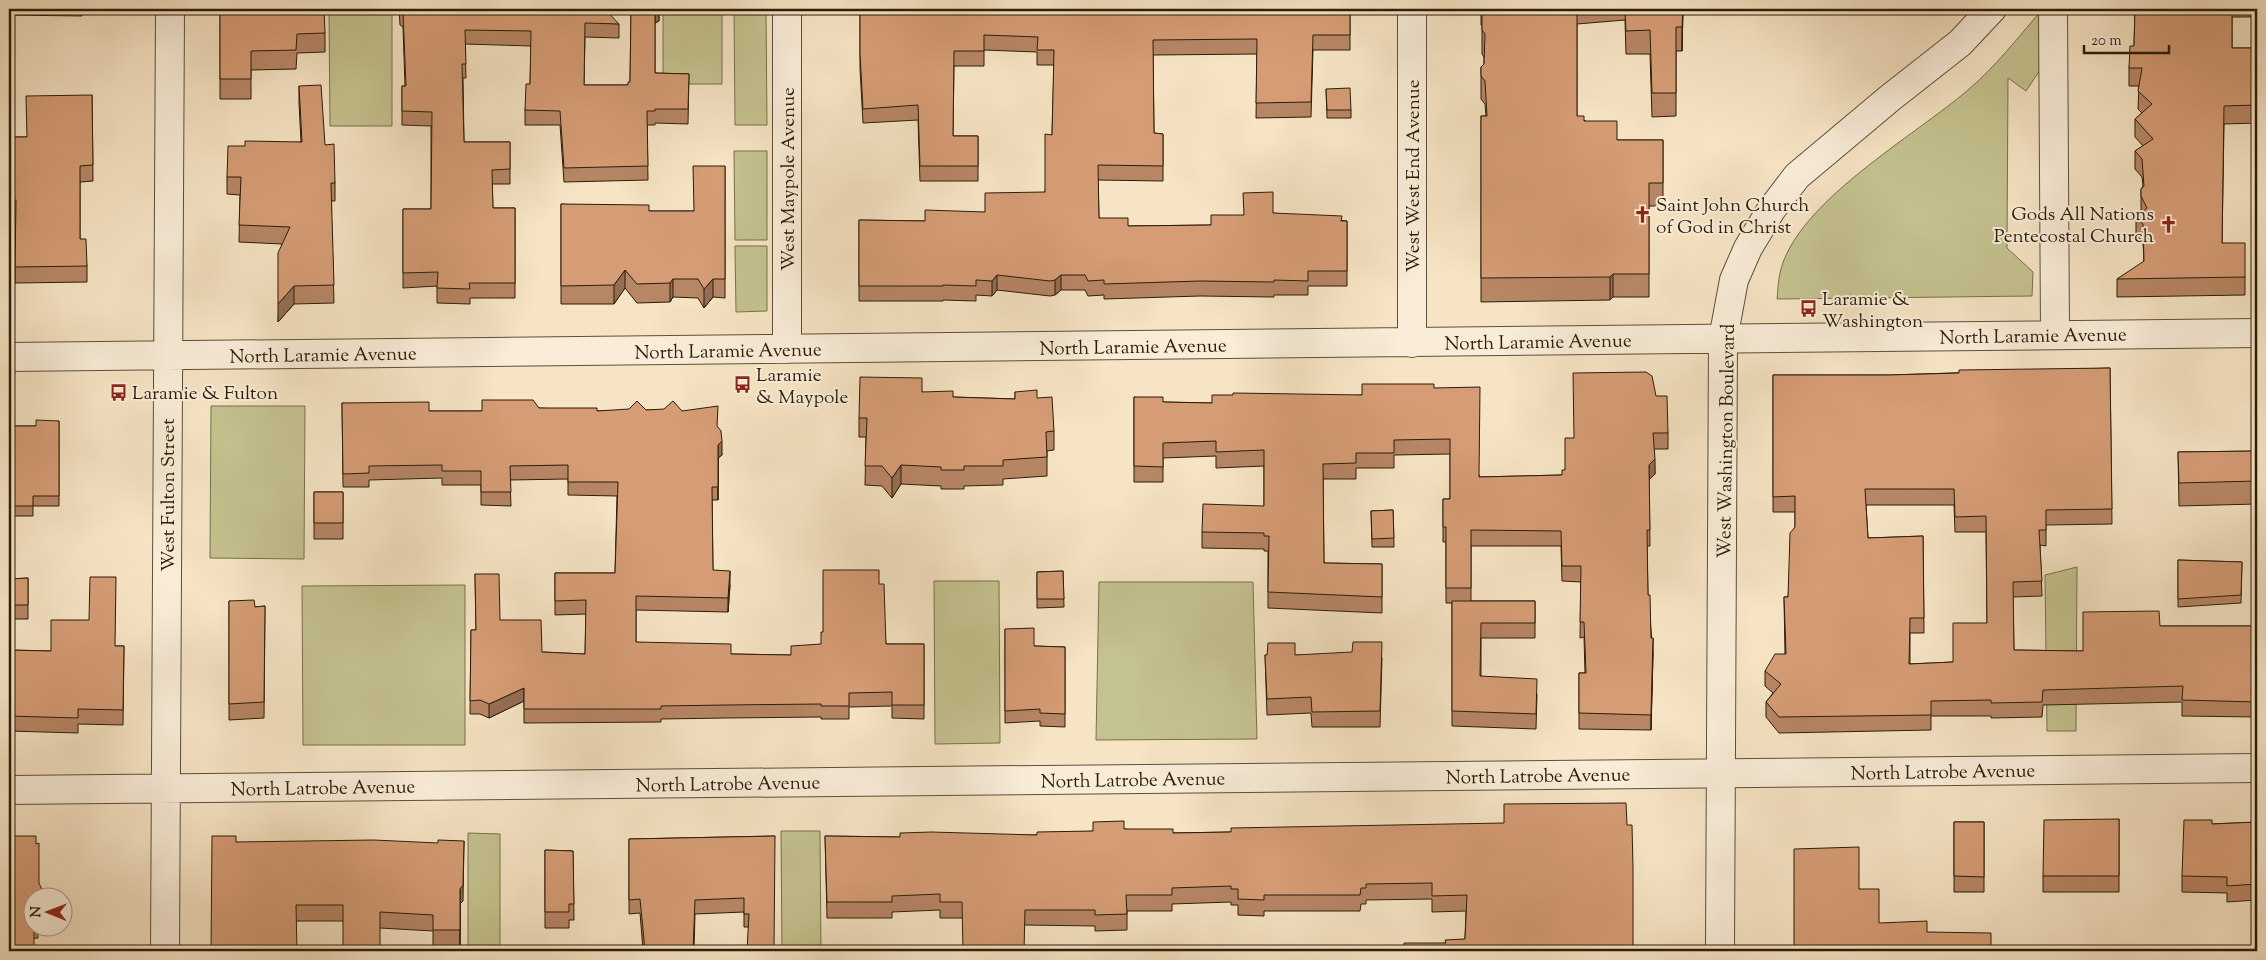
<svg xmlns="http://www.w3.org/2000/svg" width="2266" height="960" font-family="'Sorts Mill Goudy',serif">
  <style>
    .green { fill: #c4c28f; stroke: #78704c }
    .lines { fill: none; stroke-linecap: round; stroke-linejoin: round }
    .minor-casing { stroke: #5e4f38; stroke-width: 30 }
    .minor { stroke: #f9edd9; stroke-width: 28 }
    .wall { fill: #b78665; stroke: #2b1d09; fill-rule: evenodd }
    .shaded-wall { fill: #956d52; stroke: #2b1d09 }
    .building { fill: #d59c75; stroke: #2b1d09; fill-rule: evenodd }
    .labels { text-anchor: middle; stroke-width: 4; stroke-linejoin: round; paint-order: stroke }
    .street-label { font-size: 19px; fill: #2b1d09; stroke: #f9edd9 }
    .poi-label { font-size: 19px; fill: #2b1d09; stroke: #f9edd9; text-anchor: start }
  </style>
  <rect width="100%" height="100%" fill="#f6e4c4"/>
  <filter id="stains"><feTurbulence type="fractalNoise" baseFrequency=".004" numOctaves="4"/><feColorMatrix values="0 0 0 0 .2 0 0 0 0 .09 0 0 0 0 .02 0 0 0 .5 -.17"/></filter>
  <radialGradient id="worn" r=".72"><stop offset=".6" stop-color="#630" stop-opacity="0"/><stop offset="1" stop-color="#630" stop-opacity=".3"/></radialGradient>
  <path class="green" d="M329 9H392V126H330Z
    M663 9H722V84H663Z
    M734 9H766L767 125H735Z
    M2040 12V70L2026 91 2008 78 2007 248 2033 272 2032 296 1777 299C1778 290 1778 281 1780 273 1795 203 1916 135 1968 90 1995 67 2017 39 2040 12Z
    M734 151H767V240H735Z
    M735 246H767V311L736 312Z
    M211 406H305L304 559 210 558Z
    M2077 567 2076 731H2047L2045 575Z
    M934 581H999L1000 743 935 744Z
    M1099 582H1253L1257 739 1096 740Z
    M465 585V745H303L302 586Z
    M781 831H820L821 951H782Z
    M468 833 500 834V951H468Z"/>
  <g class="lines">
    <defs>
      <path id="minor" d="M2053 9 2055 334
        M1412 343V9
        M787 349V9
        M9 357 2257 333
        M9 790 2257 768
        M165 951 170 9
        M1720 951 1723 339 1734 280 1748 248 1771 210 1797 176 1890 98 1960 43 1992 9"/>
    </defs>
    <use href="#minor" class="minor-casing"/>
    <use href="#minor" class="minor"/>
  </g>
  <path class="wall" d="M9 9H82V16L9 15Z
    M220 9 325 33V52L297 53 296 69 251 70V99H220Z
    M399 9 619 24V38L585 37 584 85H628L630 82 631 9H659V21L655 23V73L689 74 688 124 655 123V125H647L648 180 564 182 560 125H525V110L530 84 531 46 465 44 466 78H463L464 142H510V184H492L493 208H515V298H470V304L437 303V286L403 288V209H431V126L402 125V86H405L403 27 400 25Z
    M860 9H1350V50H1313L1311 117 1256 118 1257 54 1153 55 1154 133 1163 134V181L1098 180 1099 218 1128 226 1211 225 1244 215 1273 213 1347 221V286H1308V295H1274V297L1200 296 1104 299V295L1088 296 1085 290H1061L1055 295 1050 296 997 290 992 296 976 295V301L943 300V301H859V220L925 221 985 212 1045 192 1052 135 1054 65H1037V52L984 50V66H954L953 136H978V181H920L918 120 863 123 860 69Z
    M1481 9H1683L1682 51H1676V116L1652 117 1650 54H1626L1625 20 1577 24V116L1617 140H1663V206H1649V297H1613L1610 300 1481 302V116H1486L1485 104 1481 99V67L1484 64V57L1482 54V25H1481Z
    M2135 9H2257V17H2232V48H2257V123L2224 124 2222 243 2245 277V295L2117 297V279L2144 262 2143 242 2136 235V218L2141 214V189L2143 186 2142 177 2135 169V151L2143 146 2135 137V119L2142 113 2138 109 2139 86H2129V68L2134 46Z
    M299 86 325 145 335 183V201H331L334 303 294 304 278 322 282 244 239 242 240 195 227 194V177L245 146 301 142 299 103Z
    M1326 89 1351 110V118H1327Z
    M92 95 93 181 80 182V239L87 266V282L15 283 16 216H9V137H27Z
    M725 166V298L713 297 704 308 698 298 673 297 670 302 637 303 625 288 614 304H561V204L649 211H694Z
    M2110 368 2112 524 2046 525V546L2040 545 2042 596 2013 597 2014 650 2083 651 2160 626H2257V717L2182 716V702L2043 705 2042 717 1991 718V716H1931V730L1779 733 1766 717V702L1773 693 1765 686V671L1785 654 1784 597H1788L1795 528V512H1773V375H1889ZM1866 505H1954L1955 532H1986L1987 623 1953 662 1910 664V633H1924L1923 536 1868 538Z
    M1434 388 1480 477 1562 475 1565 470 1574 438 1656 396 1668 433V449H1654L1655 474 1649 480 1650 546H1647L1648 595 1653 654 1651 730 1579 729V673H1585L1584 637 1580 638 1581 582 1562 581 1561 546H1471V601H1535V638H1481V676L1537 694 1536 729 1452 726V603H1446V542H1443V499H1450V454L1394 455V468H1356V479H1323L1324 563 1382 564V613L1268 608V551H1264V549L1202 548V532L1264 506V466L1216 468V456L1163 458V482H1134V397L1163 402 1212 403 1362 395Z
    M922 392 953 397 1015 399V392L1037 398 1054 431V450L1047 451V476L1003 479V485L964 486V489H941V486L901 484 892 498 882 486 865 485 866 437H859V418Z
    M342 403 429 411H482L539 408 597 411 646 410 682 411 717 426 722 455 718 458V500H712L713 570 730 585 728 612 636 610V642L731 654 791 655 821 644 823 632 879 584 886 644H924V719L892 718V706L849 707V719H821V717L726 718 661 719V722L524 723V701L489 718 480 714H470L471 630H476L475 574 500 620 542 652 585 654 586 614 555 615V573H615L617 496 568 495V479L510 480 511 506 481 505V485H442V478L369 480V487H343Z
    M59 421V506H33V516H9V426H36Z
    M2257 451V504L2179 506 2178 452Z
    M314 492H343V539H314Z
    M1393 510 1394 547H1372L1371 511Z
    M2178 560 2242 562 2241 603 2178 607Z
    M1063 571 1064 607 1037 608V572Z
    M28 578V619H9V579Z
    M229 601 255 607 265 606 264 718 229 720Z
    M1005 629 1034 646 1065 647V727L1040 726V721L1005 723Z
    M115 646H124L123 725 78 724V733L9 731V650L51 651Z
    M1265 655H1295L1382 658 1380 727H1312L1311 713 1267 715Z
    M2119 819V892H2043V876Z
    M1954 822H1984V892H1954Z
    M2257 822V900L2227 902V893L2182 892V876L2212 824Z
    M1627 825 1633 951H1404L1465 939 1466 911 1432 912V899L1366 900V904H1361L1360 911H1264V916L1238 915V905H1231V902L1172 904V911H1127V930L1095 931V926L1025 925 962 918H940V910L892 912V918H827L825 836 900 837 1037 835 1124 829 1173 833Z
    M9 836 43 898H32V928H38V938L9 941Z
    M775 836 748 927H744V912L695 914 694 951H637L643 950 640 913 629 914V839Z
    M236 842 463 901 460 904V946H433V931L380 928 343 921H296L211 951Z
    M545 850 573 851 574 920H569V928H545Z"/>
  <path class="shaded-wall" d="M655 9H659V21L655 23Z
    M1683 9 1682 51V27Z
    M625 270V288L614 304V285Z
    M1613 274V297L1610 300V277Z
    M997 275V290L992 296V281Z
    M1061 275V290L1055 295V280Z
    M673 279V297L670 302V283Z
    M713 279V297L704 308V289Z
    M294 286V304L278 322V304Z
    M722 441V455L718 458V500V445Z
    M1655 459V474L1649 480V465Z
    M901 465V484L892 498V478Z
    M730 571V585L728 612V598Z
    M1653 638V654L1651 730V715Z
    M524 688V701L489 718V704Z
    M464 841 463 901 460 904V946V889Z
    M43 892V898H38L39 897Z"/>
  <path class="building" d="M220 9H324L325 33 297 34 296 50 251 51V79H220Z
    M400 9H605L619 24 585 23 584 85H628V82H630L631 9H655V73L689 74 688 109H655V111H647L648 166 564 168 560 111 525 110 526 84H530L531 31 465 30 466 64H462L464 142H510V169L492 170 493 208H515V283H469L470 289 437 288 438 272 403 273V209H431L432 112 402 111V86H406L403 13 400 10Z
    M860 9H1350V35H1313L1311 102 1256 103 1257 39 1153 40 1154 133 1163 134V166L1098 165 1099 218H1128V226L1211 225V215H1244L1243 193 1273 192V213L1342 216 1341 221H1347V271H1308V281L1274 280V282L1200 281 1104 284V280L1088 281 1085 275H1061L1055 280 1050 281 997 275 992 281 976 280V286L943 285V286H859V220L925 221V210L985 212V193L1045 192V134L1052 135 1054 50H1037L1038 37 984 35V51H954L953 136H978V166H920L918 105 863 109 860 54Z
    M1482 9H1577V116H1584V121H1617V140H1663V183H1649V274H1613L1610 277 1481 278V116H1487L1485 81 1481 76V67L1484 64 1485 34 1482 30Z
    M1625 9H1683L1682 27H1676V93H1652L1650 30 1626 31Z
    M2135 9H2232V48H2257V105L2224 106 2222 243H2245V277L2117 279 2144 261 2143 224 2136 218 2147 208 2141 196V189L2144 186 2142 159 2135 151 2153 139 2135 119 2152 104 2138 91 2142 68H2129L2130 46H2134Z
    M321 85 325 145 334 144 335 183H331L334 285 294 286 278 304V253L290 227 239 225 241 177H227L228 146H245V141L302 142 299 86Z
    M1350 88 1351 110H1327L1326 89Z
    M92 95 93 165 80 166V239H86L87 266 15 267 16 200H9V137H27L26 96Z
    M693 166H725V279H713L704 289 698 279H673L670 283 637 284 625 270 614 285 561 286V204L649 205V211H694Z
    M2110 368 2112 509 2046 510V530H2039L2042 581 2013 582 2014 650 2083 651V612L2159 611 2160 626H2257V702L2182 700 2183 686 2043 690 2042 702 1991 703V700L1931 701V715L1779 717 1766 702 1781 684 1765 671 1775 654H1786L1784 597H1788L1790 533 1795 527V496L1773 497V375H1889L1959 373V370ZM1865 489H1954L1955 517 1986 516 1987 623H1953V662L1909 664 1910 618H1924L1923 536 1868 538Z
    M1646 372 1652 376 1656 396H1667L1668 433H1653L1655 459 1649 465 1650 530H1647L1648 595H1650L1651 638H1653L1651 715 1579 713V673H1586L1584 622H1580L1581 566H1562L1561 531 1471 530V588H1446V527H1443V499H1450V439L1394 440V453H1356V463L1323 464 1324 563 1382 564V597L1268 592 1269 536H1264V533L1202 532 1203 504 1264 506V450L1216 452V441L1163 443V467L1134 466V397H1163V402L1212 403V395H1233V393L1362 395V384H1434V388L1480 387 1479 477 1562 475V470H1565V438H1574L1573 373Z
    M860 377 922 378V392L953 391V397L1015 399V392L1037 390V398L1052 397 1054 431 1046 432 1047 457 1003 460V466H964V470H941V467L901 465 892 478 882 466H865L867 418H859Z
    M482 400H533L539 408H597V411L629 409 637 401 646 410 664 409 673 401 682 411 718 406 717 426 721 431 722 441 718 445V487H712L713 570 730 571 728 598 636 596V642L731 644V654L791 655V646L821 644V632H823V570H879V584H884L886 644H924V705H892V692L849 693V706H821V704L726 705 661 706V709H524V688L489 704 480 700 470 701 471 630H476L475 574H499L500 620H541L542 652 585 654 586 600 555 601V573H615L618 482H568V465L510 466 511 492H481V471H442V465L369 466V473L343 474 342 403 429 402V411H482Z
    M36 420 59 421V496H33V506H9V426H36Z
    M2257 451V481L2179 483 2178 452Z
    M314 492H343V523H314Z
    M1393 510 1394 538 1372 539 1371 511Z
    M2178 560 2242 562 2241 595 2178 599Z
    M1063 571 1064 599H1037V572Z
    M90 577H116L115 646H124L123 710 78 709V718L9 716V650L51 651V620H89Z
    M28 578V605H9V579Z
    M254 600 255 607 265 606 264 702 229 704V601Z
    M1452 601H1535V623H1481L1480 676 1537 679 1536 714 1452 711Z
    M1034 628V646L1065 647V714L1040 713V709L1005 711V629Z
    M1353 642H1382L1380 711 1312 712 1311 697 1267 699 1265 655H1267L1268 643H1295V655L1352 652Z
    M1626 803 1627 825H1632L1633 868V951H1544V949L1507 951H1404V943H1446L1445 940 1465 939 1467 895 1432 896V883L1366 884V888H1361L1360 895H1264V900L1238 899V889H1231V886L1172 888V895H1126L1127 914 1095 915V910H1025L1024 951H963L962 902H940V894L892 896V902H827L825 836 900 837V833L931 832 1037 835V832L1093 831V822L1124 821V829H1173V833L1231 832V828L1504 823V804Z
    M2119 819V876H2043L2044 820Z
    M2184 820H2212V824L2257 822V884L2227 886V877L2182 876Z
    M1954 822H1984V877L1954 876Z
    M9 836H36V844L39 843V883L43 892 38 898H32V928H34V951H9Z
    M212 836H236V842L374 840 438 843V840L464 841 463 885 460 889V930H433V915L380 912V951H343V905H296L297 951H311H211Z
    M775 836 774 951H747L749 914H744V898L695 900 693 951H637V949L645 950 640 899 629 900V839Z
    M1859 847V889H1879V923L1927 921V932L1991 933V951H1794V849Z
    M545 850 573 851 574 904H569V912H545Z
    M1202 947H1227V951H1202Z
    M1132 948 1154 949V951H1132Z"/>
  <defs>
    <symbol id="church-bare" viewBox="-9 -9 18 18"><path d="M-1.2-6h2.4v3.5h3.3v2.4h-3.3V6h-2.4V-.1h-3.3v-2.4h3.3Z" fill="#8f2418" stroke="#f9edd9" stroke-width="2.5" paint-order="stroke"/></symbol>
    <symbol id="bus-bare" viewBox="-9 -9 18 18"><path d="M-5-6H5V4H4V6H2V4H-2V6H-4V4H-5ZM-3.5-4V0h7V-4ZM-3.5 1.2v1.5H-2V1.2ZM2 1.2v1.5H3.5V1.2Z" fill="#8f2418" stroke="#f9edd9" stroke-width="2.5" paint-order="stroke"/></symbol>
  </defs>
  <g fill-rule="evenodd">
    <use href="#church-bare" x="1630" y="202" width="25" height="25"/>
    <use href="#church-bare" x="2156" y="212" width="25" height="25"/>
    <use href="#bus-bare" x="1796" y="296" width="25" height="25"/>
    <use href="#bus-bare" x="730" y="372" width="25" height="25"/>
    <use href="#bus-bare" x="106" y="380" width="25" height="25"/>
  </g>
  <g class="labels">
    <g class="street-label">
      <text transform="translate(1412 176) rotate(-90)" y="7">West West End Avenue</text>
      <text transform="translate(787 179) rotate(-90)" y="7">West Maypole Avenue</text>
      <text transform="translate(2033 335) rotate(-1)" y="7">North Laramie Avenue</text>
      <text transform="translate(1538 341) rotate(-1)" y="7">North Laramie Avenue</text>
      <text transform="translate(1133 346) rotate(-1)" y="7">North Laramie Avenue</text>
      <text transform="translate(728 350) rotate(-1)" y="7">North Laramie Avenue</text>
      <text transform="translate(323 354) rotate(-1)" y="7">North Laramie Avenue</text>
      <text transform="translate(1725 441) rotate(-89)" y="7">West Washington Boulevard</text>
      <text transform="translate(167 495) rotate(-90)" y="7">West Fulton Street</text>
      <text transform="translate(1943 771) rotate(-1)" y="7">North Latrobe Avenue</text>
      <text transform="translate(1538 775) rotate(-1)" y="7">North Latrobe Avenue</text>
      <text transform="translate(1133 779) rotate(-1)" y="7">North Latrobe Avenue</text>
      <text transform="translate(728 783) rotate(-1)" y="7">North Latrobe Avenue</text>
      <text transform="translate(323 787) rotate(-1)" y="7">North Latrobe Avenue</text>
    </g>
    <g class="poi-label">
      <text x="1656" y="211">Saint John Church<tspan x="1656" dy="22">of God in Christ</tspan></text>
      <text x="2154" y="220" text-anchor="end">Gods All Nations<tspan x="2154" dy="22">Pentecostal Church</tspan></text>
      <text x="1822" y="305">Laramie &amp;<tspan x="1822" dy="22">Washington</tspan></text>
      <text x="756" y="381">Laramie<tspan x="756" dy="22">&amp; Maypole</tspan></text>
      <text x="132" y="399">Laramie &amp; Fulton</text>
    </g>
  </g>
  <rect width="2266" height="960" fill="none" stroke="#f6e4c4" stroke-width="30"/>
  <rect x="10" y="10" width="2246" height="940" fill="none" stroke="#2b1d09" stroke-width="2.5"/>
  <rect x="15" y="15" width="2236" height="930" fill="none" stroke="#2b1d09"/>
  <g transform="translate(48 912) rotate(271)"><circle r="24" fill="#f9edd9" stroke="#a79a86"/>
  <path d="M0-4L9 19L0 12L-9 19Z" fill="#8f2418"/>
  <text y="-8" font-size="14" font-weight="bold" text-anchor="middle" fill="#2b1d09">N</text>
  </g>
  <path d="M2084 45v8h85v-8" fill="none" stroke="#2b1d09" stroke-width="2.5"/>
  <text x="2091" y="45" font-size="15" fill="#2b1d09" stroke="#f9edd9" stroke-width="4" paint-order="stroke">20 m</text>
  <rect width="100%" height="100%" filter="url(#stains)"/>
  <rect width="100%" height="100%" fill="url(#worn)"/>
</svg>
